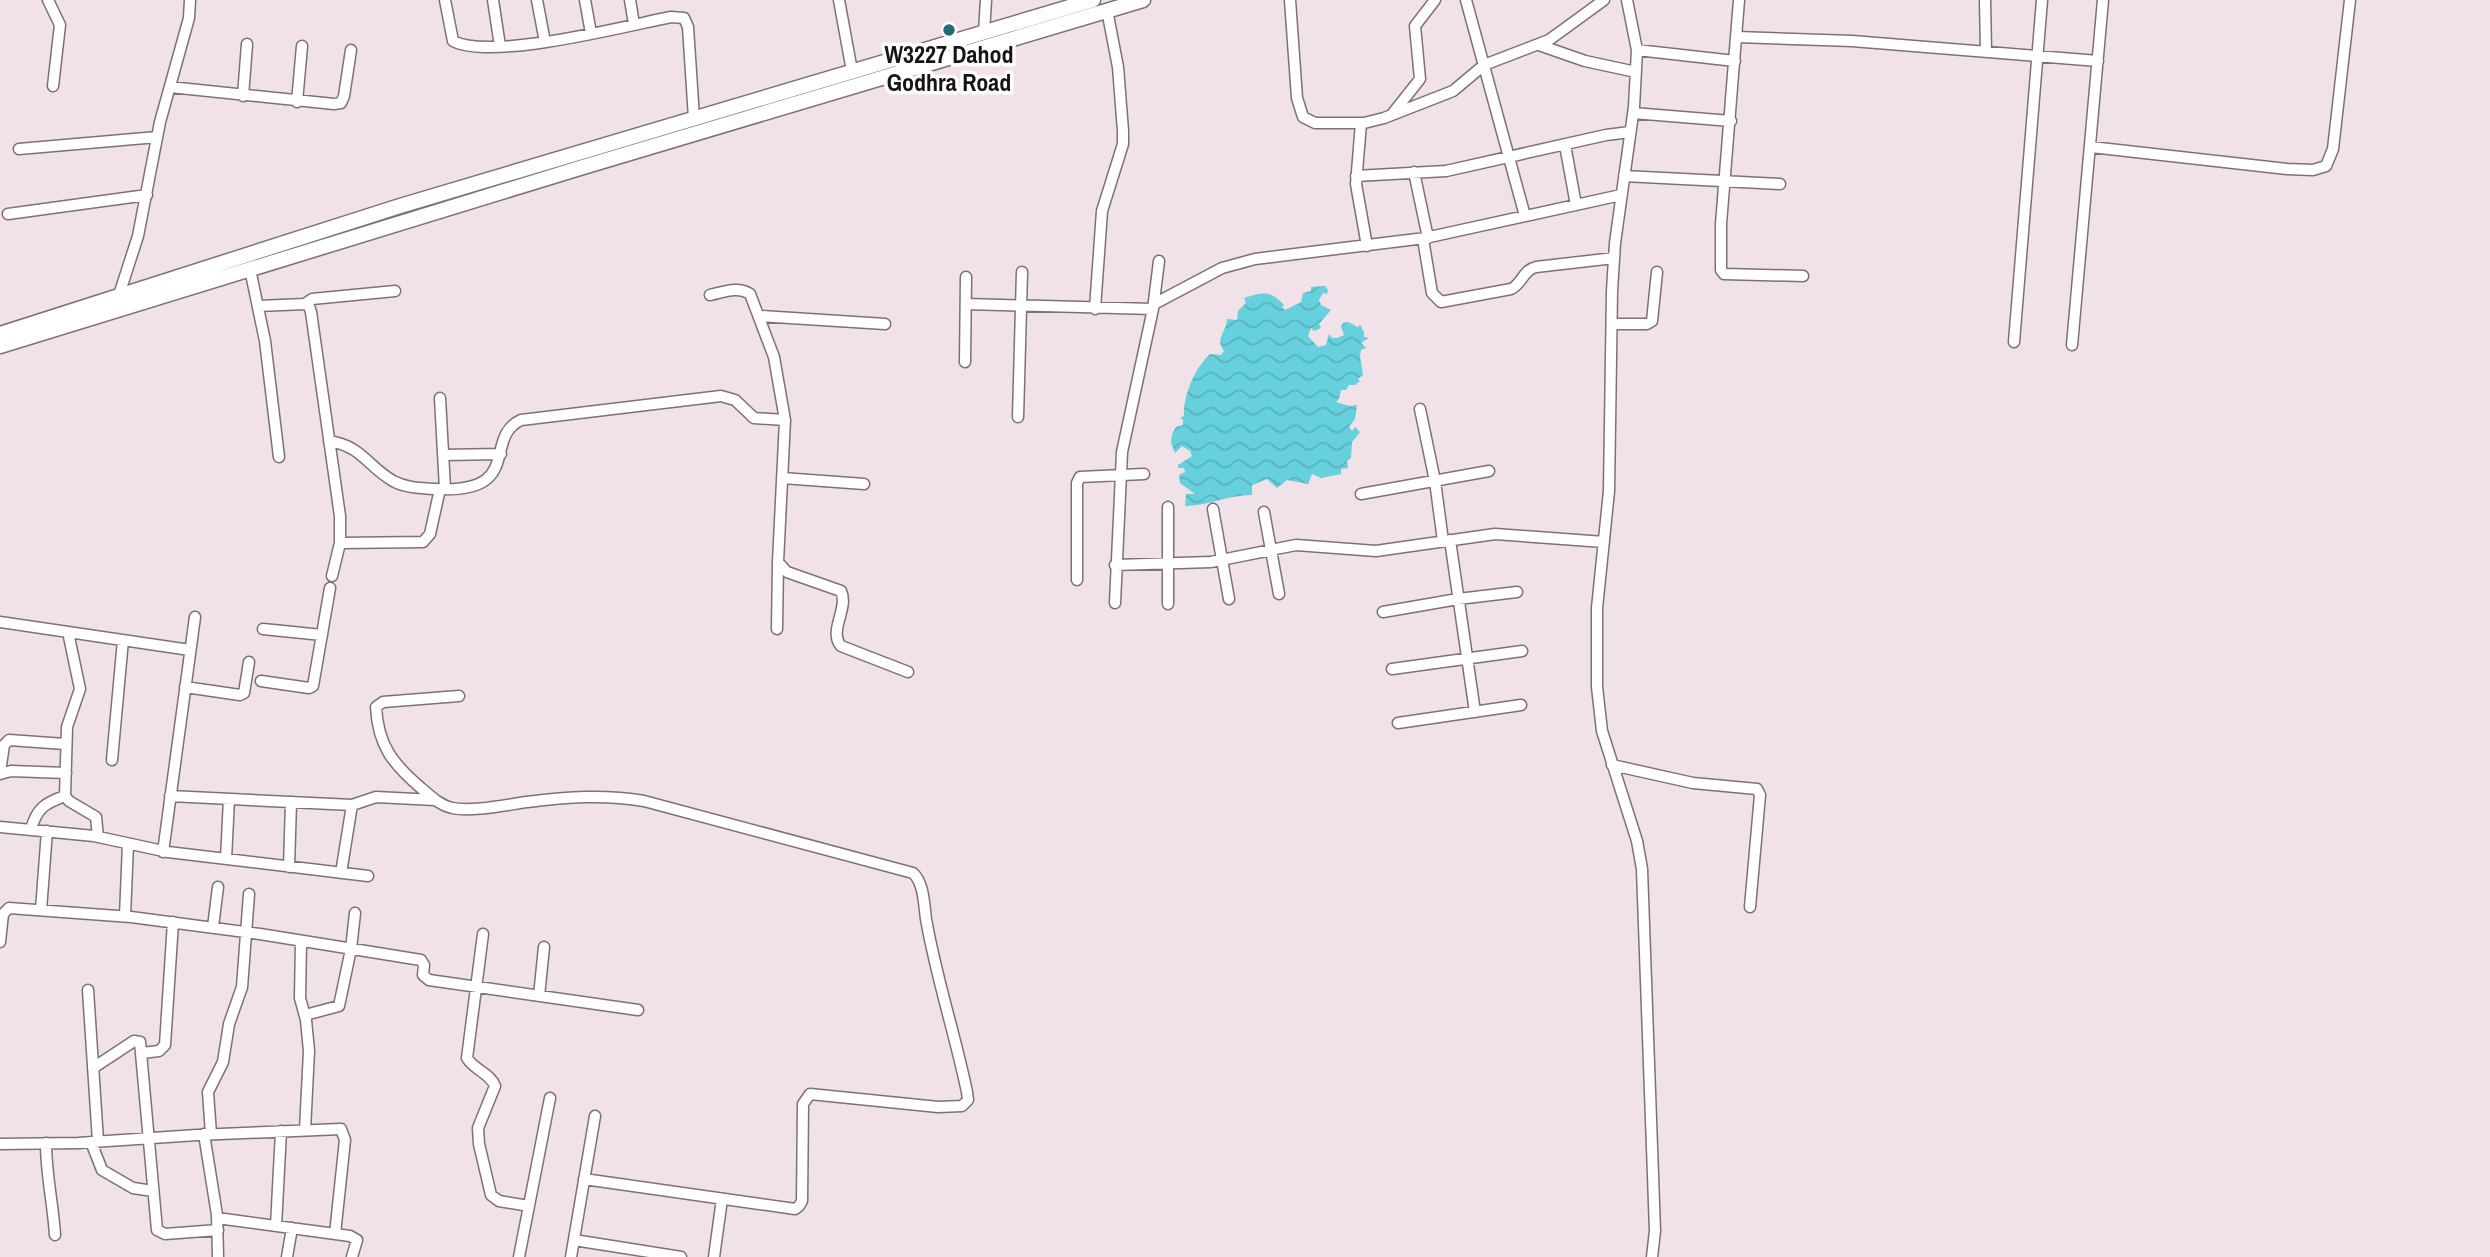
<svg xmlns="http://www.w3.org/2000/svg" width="2490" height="1257" font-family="'Archivo Narrow',sans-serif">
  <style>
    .water { fill: url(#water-waves) }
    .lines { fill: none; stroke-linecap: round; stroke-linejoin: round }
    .minor-casing { stroke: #7e7077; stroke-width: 13 }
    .major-casing { stroke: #7e7077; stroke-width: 17 }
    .minor { stroke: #fff; stroke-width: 10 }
    .major { stroke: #fff; stroke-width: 14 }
    .poi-dot { fill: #216c73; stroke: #fff; stroke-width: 2.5 }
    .labels { text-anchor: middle; stroke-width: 7; stroke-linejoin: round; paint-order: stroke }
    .poi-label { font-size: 24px; font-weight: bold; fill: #181316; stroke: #fff }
  </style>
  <defs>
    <pattern id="water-waves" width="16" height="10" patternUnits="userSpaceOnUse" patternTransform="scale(1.75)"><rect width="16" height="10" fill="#66d1dc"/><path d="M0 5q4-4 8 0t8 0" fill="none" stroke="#58b3bc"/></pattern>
  </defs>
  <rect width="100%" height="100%" fill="#f1e1e9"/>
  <path class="water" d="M1325 286 1328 290 1327 294 1323 293 1319 300 1321 305 1331 310 1319 324 1321 328 1314 331 1311 328 1308 336 1318 347 1326 345 1329 334 1332 338H1337L1344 335 1341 327 1343 323 1348 322 1358 327 1360 325 1364 332V337L1369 338 1361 343 1366 348 1361 350 1360 357 1363 375 1358 379 1360 381 1355 385H1349L1346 390H1341L1339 399 1336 402 1350 406 1357 405 1355 419 1349 427 1352 431 1355 427 1360 432 1352 442 1351 458 1347 461 1348 468 1341 469V474L1321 478 1312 474 1308 484 1287 480 1277 488 1267 479 1252 485V495C1227 495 1209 506 1185 506L1186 494H1195L1180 483 1179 475 1185 472 1184 468H1178V465L1192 456 1190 451 1182 446 1175 453 1171 443 1172 434 1176 427 1183 425V420L1180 418 1184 416C1183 395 1195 368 1210 354L1221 355 1224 351C1214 338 1227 332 1227 319L1237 320 1238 311 1246 303 1244 298C1262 293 1269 289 1284 305L1282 307 1285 310 1301 302 1303 293 1311 291V287Z"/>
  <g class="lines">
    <defs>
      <path id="minor" d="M48 0 60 25 53 86
        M445 0 453 41C492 61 625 26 671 17L684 18 688 27 694 118
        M493 0 500 46
        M537 0 545 42
        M585 0 591 33
        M630 0 634 24
        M839 0 852 71
        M1290 0 1297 98 1303 117 1315 123H1364L1384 118 1453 91 1484 65 1549 40 1604 0
        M1466 0 1525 216
        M1627 0 1637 50 1634 107 1615 243 1612 291 1609 491 1597 608V687L1602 731 1637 841 1642 869 1655 1231 1652 1257
        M1739 0 1721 224V270L1724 274 1803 276
        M1985 0 1986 51
        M984 32 986 0
        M1737 37 1852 41 2098 61
        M1539 45 1585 61 1636 72
        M1637 50 1735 61
        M170 87 334 104 341 103 344 96 351 50
        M243 96 247 44
        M297 102 302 46
        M1393 113 1420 79 1415 26 1435 0
        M1633 113 1731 121
        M1361 123 1356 184 1367 246
        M1565 145 1576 205
        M2091 147 2287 169 2313 170 2326 166 2333 149 2350 0
        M19 149 157 137
        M1414 172 1428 238
        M1356 176 1446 171 1606 135 1630 132
        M1624 176 1780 184
        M8 214 147 195
        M1423 239 1432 293 1441 302 1511 289C1522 284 1523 270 1536 267L1614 258
        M250 269 265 341 279 457
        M710 295C724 292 738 286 750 294L774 357 785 420 778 562 787 572 841 591C849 609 828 631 841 646L908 672
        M118 298 138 236 160 122 189 18 190 0
        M305 304 312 299 395 291
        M966 304 1153 309
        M1154 304 1222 268 1255 259 1425 238 1621 195
        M258 306 305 304 309 306 311 312 340 516V543L332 576
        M1095 309 1102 211 1123 144V131L1118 67 1107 10
        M760 316 885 324
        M1612 324H1647L1652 321 1657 272
        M2014 342 2042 0
        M2072 345 2103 0
        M965 362 966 277
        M440 398 445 489
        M1420 409 1435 481 1443 541
        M1018 417 1022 272
        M329 441C362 446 367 466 393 481 406 488 421 488 435 489 525 494 482 438 521 420L721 396 735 400 754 418 785 420
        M443 455 501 454
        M782 478 864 484
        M1361 494 1489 471
        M1168 507V604
        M1213 509 1229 599
        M1264 512 1279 594
        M1450 540 1475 712
        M340 543 423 542 430 534 440 489
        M1115 565 1211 562 1296 545 1376 551 1495 534 1604 542
        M1077 580V483L1080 477 1144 474
        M1115 603 1122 452 1153 309 1159 261
        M1383 612 1458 599 1517 592
        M0 622 190 650
        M263 629 322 635
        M777 629 778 562
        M68 632 80 689 67 727 65 796 69 801 96 817 98 837
        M1392 669 1522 651
        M261 681 309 688 313 686 330 588
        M185 687 240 695 244 693 249 662
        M459 696 383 702 376 707C378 746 393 764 421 788 431 796 439 805 452 808 472 812 505 805 527 802 567 797 604 794 644 801L913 873C924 883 924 905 926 919 936 977 955 1034 967 1092L968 1100 962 1106 938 1107 810 1094 803 1104 802 1201 799 1206 795 1209 584 1179
        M1398 723 1521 705
        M112 760 123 640
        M1612 765 1693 783 1757 789 1760 795 1750 907
        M0 772 4 745 9 740 65 744
        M0 774 11 771 66 773
        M170 796 352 805 376 797 435 800
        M0 827 94 836 168 852 368 876
        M31 829C37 808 45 803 65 796
        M163 852 195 617
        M226 859 229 799
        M289 867 291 802
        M341 873 352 805
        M41 910 47 831
        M125 916 128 844
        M213 927 218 887
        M483 934 467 1058C474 1070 490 1073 495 1086L478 1128 479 1144 491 1195 499 1201 529 1206
        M301 941 300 998 306 1020 309 1051 305 1130
        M0 942 3 914 9 908 131 917 260 934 421 960 424 965 423 975 429 980 638 1010
        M88 990 98 1141
        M539 996 544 947
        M305 1015 339 1006 351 949 355 913
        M142 1053 159 1051 165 1045 173 922
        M93 1068 134 1041 140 1042 157 1230 165 1234 218 1230
        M204 1134 217 1215 218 1257
        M211 1134 208 1092 223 1062 229 1024 242 987 249 894
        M91 1142 102 1170 133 1188 153 1191
        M46 1143C46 1175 53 1203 55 1235
        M0 1144 78 1143 197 1135 341 1129 345 1140 335 1234
        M217 1218 350 1236 357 1240 352 1257
        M276 1226 281 1131
        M574 1240 681 1257
        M287 1257 292 1228
        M519 1257 550 1098
        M571 1257 595 1116
        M714 1257 722 1199"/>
      <path id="major" d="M0 334 400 206 1093 0
        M0 346 583 167 1143 0"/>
    </defs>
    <use href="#minor" class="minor-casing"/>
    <use href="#major" class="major-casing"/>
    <use href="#minor" class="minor"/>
    <use href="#major" class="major"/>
  </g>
  <circle class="poi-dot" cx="949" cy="30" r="7"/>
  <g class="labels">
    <g class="poi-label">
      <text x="949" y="63">W3227 Dahod<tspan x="949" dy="28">Godhra Road</tspan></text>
    </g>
  </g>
</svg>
